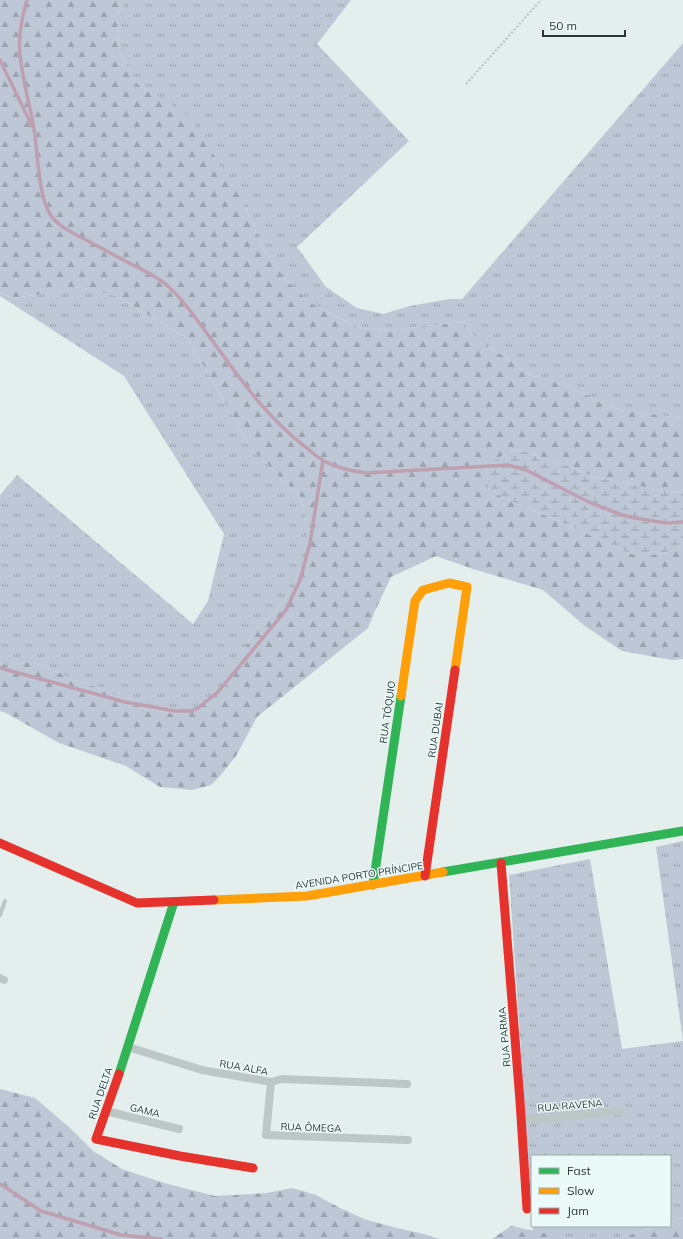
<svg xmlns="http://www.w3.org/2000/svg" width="683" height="1239" font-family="Mulish,sans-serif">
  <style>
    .grass { fill: url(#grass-tufts) }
    .forest { fill: url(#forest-firs) }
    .wetland { fill: url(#wetland-marsh) }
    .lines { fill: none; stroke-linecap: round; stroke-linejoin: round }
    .stream { stroke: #bea0b1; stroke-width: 3.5 }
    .path { stroke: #b4c0be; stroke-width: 2; stroke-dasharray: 2 2; stroke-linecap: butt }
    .lane { stroke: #bcc7c6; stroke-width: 4 }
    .street { stroke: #bcc7c6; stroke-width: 8 }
    .fast { stroke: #30b455; stroke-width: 9 }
    .slow { stroke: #ff9f0a; stroke-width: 9 }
    .jam { stroke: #e5322d; stroke-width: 9 }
    .labels { text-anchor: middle; stroke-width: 3; stroke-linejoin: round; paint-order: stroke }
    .street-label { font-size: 10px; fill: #2a3834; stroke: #ebf9f9 }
  </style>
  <defs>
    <pattern id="grass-tufts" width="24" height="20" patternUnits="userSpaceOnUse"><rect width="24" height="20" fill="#bec7d5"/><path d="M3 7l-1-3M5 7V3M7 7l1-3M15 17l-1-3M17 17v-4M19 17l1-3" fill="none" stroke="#9ba3ae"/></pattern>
    <pattern id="forest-firs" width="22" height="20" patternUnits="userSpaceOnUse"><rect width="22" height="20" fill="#bec7d5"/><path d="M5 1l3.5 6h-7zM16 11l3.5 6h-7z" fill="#9ba3ae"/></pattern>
    <pattern id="wetland-marsh" width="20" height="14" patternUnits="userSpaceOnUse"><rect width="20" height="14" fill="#bec7d5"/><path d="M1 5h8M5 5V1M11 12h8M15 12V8" fill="none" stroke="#9ba3ae"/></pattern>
  </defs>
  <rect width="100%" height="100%" fill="#e3eeed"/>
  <path class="grass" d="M126 0H351L317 44 409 141 297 247 326 287 357 308 383 314 410 306 450 299H462L683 43V418L618 410 568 386 530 375 508 359 478 340 462 322 383 331 357 327 310 303 285 279 264 250 244 203 158 96 138 85 119 51 117 16Z
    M78 287 116 296 188 339 252 449 301 497 310 551 285 599 278 608 258 626 249 640 244 650V659L231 680 224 688 194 709 174 714 141 707 96 687 79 682 44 666 29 662 9 667 0 662V495L17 475 193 624 208 601 224 534 124 376 0 296V293L13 298 57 292Z
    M683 841V1218L670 1222V1156H532V1213L509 875 590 859 622 1049 683 1041 656 847Z
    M533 1226H658L616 1239H573L533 1231Z"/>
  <path class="forest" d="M0 0H126L117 16 119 51 138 85 158 96 190 117 244 203 264 250 285 279 310 303 357 327 383 331 462 322 478 340 508 359 530 375 568 386 618 410 683 418V491L669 492 595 477 560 463 516 449 486 464 488 488 505 499 554 519 623 550C640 561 664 552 683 549V659L672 660 622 651 585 626 543 590 473 569 436 556 391 577 375 611 368 628 257 717 236 756 220 776 211 785 192 790 160 787 126 766 59 743 6 713 0 711V662L9 667 29 662 44 666 79 682 96 687 141 707 174 714 194 709 224 688 231 680 244 659V650L249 640 258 626 278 608 285 599 310 551 301 497 252 449 188 339 116 296 78 287 57 292 13 298 0 293Z
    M0 1089 35 1098 70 1128 93 1151 122 1169 164 1183 215 1196 267 1193 292 1188 316 1195 340 1208 364 1219 397 1228 424 1234 439 1239H0Z
    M683 1218V1239H616L658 1226H670V1222Z
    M511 1226 573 1239H492Z"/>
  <path class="wetland" d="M516 449 560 463 595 477 669 492 683 491V549C664 552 640 561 623 550L554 519 505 499 488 488 486 464Z"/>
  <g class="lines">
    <path class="stream" d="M27 0C22 17 18 36 20 54 22 78 30 105 34 129 38 153 38 195 50 214 57 226 73 233 86 240 101 248 116 256 131 264 145 271 160 278 171 289 182 299 191 312 200 324 232 366 260 412 303 445 310 450 316 457 324 461 337 468 351 471 366 473L508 465 526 470 591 503 622 515 635 518 666 523 683 522
      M0 60 32 126
      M0 668 125 702 175 711H191L198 708 218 692 286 610 300 580 310 543 323 460
      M0 1184 41 1211 121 1235 161 1239"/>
    <path class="path" d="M466 84 541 0"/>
    <path class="lane" d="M0 915 5 901"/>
    <path class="street" d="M0 978 4 980
      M128 1047 202 1070 271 1082 282 1079 407 1084
      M271 1082 266 1135 408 1140
      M106 1111 179 1129
      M522 1120 621 1111"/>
    <path class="fast" d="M443 872 683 831
      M373 885 401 696
      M119 1074 174 902"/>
    <path class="slow" d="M401 696 415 601 423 590 449 583 467 587 455 670
      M214 900 307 896 443 872"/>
    <path class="jam" d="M0 843 137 903 214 900
      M501 863 520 1101 527 1209
      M425 876 455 670
      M119 1074 96 1139 180 1156 253 1168"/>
  </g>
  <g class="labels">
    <g class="street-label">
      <text transform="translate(387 712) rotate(-82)" y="4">RUA TÓQUIO</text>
      <text transform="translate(435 730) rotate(-82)" y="4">RUA DUBAI</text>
      <text transform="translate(359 875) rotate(-9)" y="4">AVENIDA PORTO PRÍNCIPE</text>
      <text transform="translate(504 1037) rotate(-95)" y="4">RUA PARMA</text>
      <text transform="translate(244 1067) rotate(10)" y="4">RUA ALFA</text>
      <text transform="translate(100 1093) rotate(-71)" y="4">RUA DELTA</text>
      <text transform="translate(570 1105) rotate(-5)" y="4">RUA RAVENA</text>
      <text transform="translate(145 1110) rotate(13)" y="4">GAMA</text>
      <text transform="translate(311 1127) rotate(2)" y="4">RUA ÔMEGA</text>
    </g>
  </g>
  <rect x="531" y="1155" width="140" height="72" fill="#ebf9f9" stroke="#9eacaa"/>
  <rect x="539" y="1168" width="20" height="6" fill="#30b455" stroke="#9eacaa"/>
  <text x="567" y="1175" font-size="12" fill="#2a3834">Fast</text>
  <rect x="539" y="1188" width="20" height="6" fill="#ff9f0a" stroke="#9eacaa"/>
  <text x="567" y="1195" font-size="12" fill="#2a3834">Slow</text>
  <rect x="539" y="1208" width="20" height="6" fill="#e5322d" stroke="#9eacaa"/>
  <text x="567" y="1215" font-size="12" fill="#2a3834">Jam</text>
  <path d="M543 30v6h82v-6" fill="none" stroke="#2a3834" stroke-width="2"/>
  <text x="549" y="30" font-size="12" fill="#2a3834" stroke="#ebf9f9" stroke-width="3" paint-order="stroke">50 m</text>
</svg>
